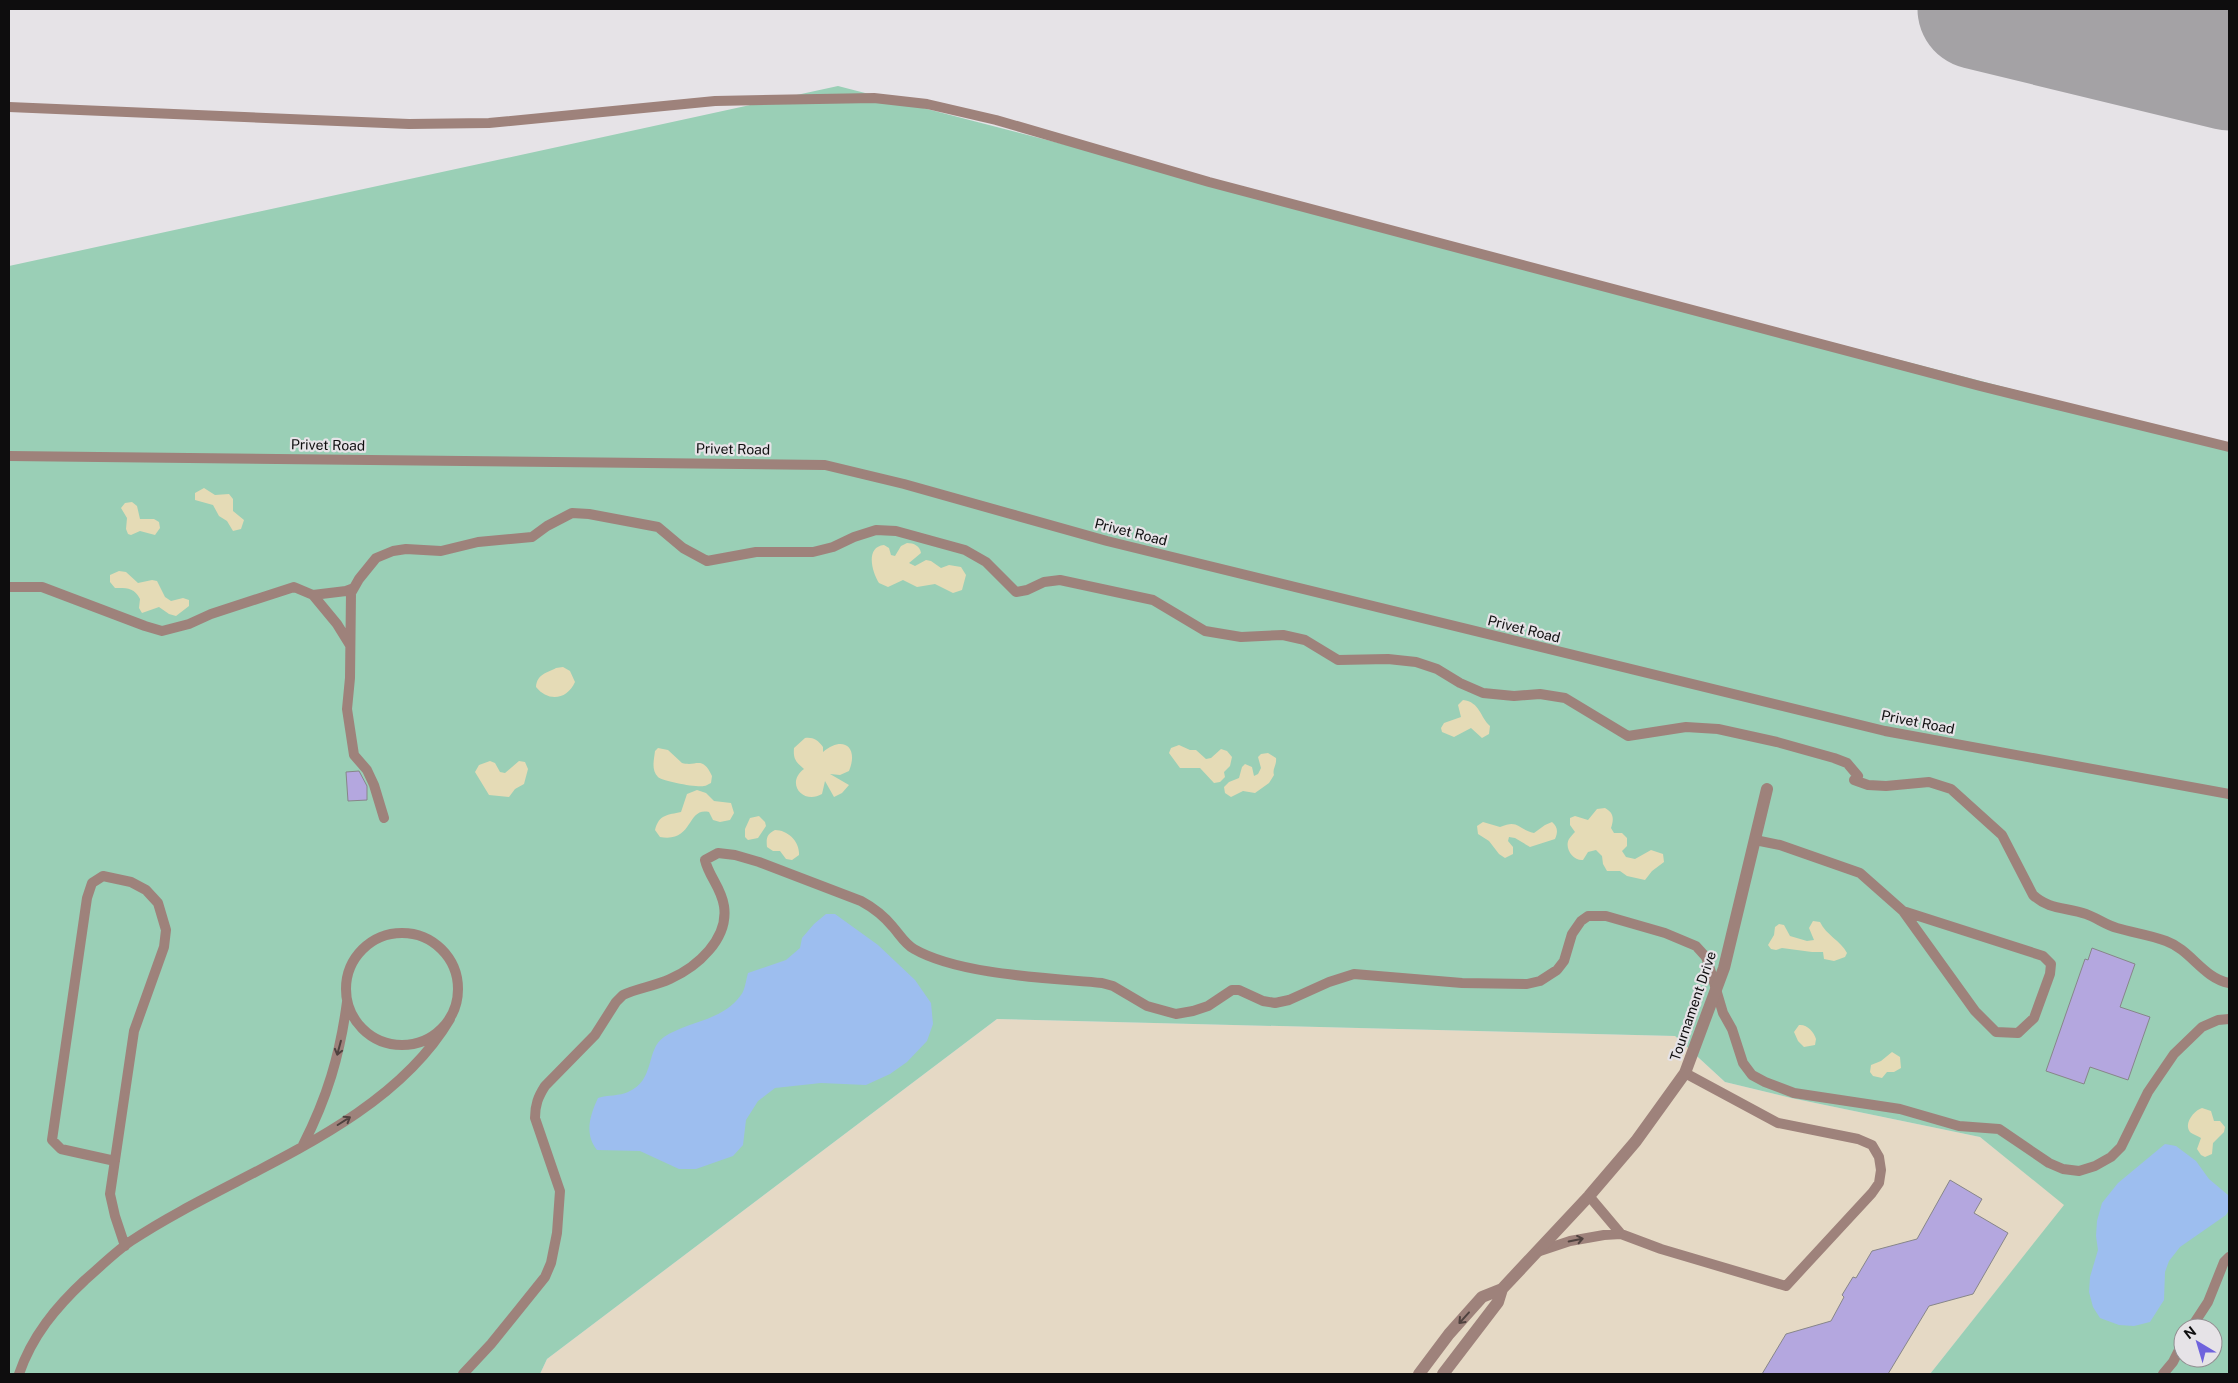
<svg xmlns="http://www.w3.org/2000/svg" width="2238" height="1383" font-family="'Public Sans',sans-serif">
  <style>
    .commercial { fill: #e5d9c5 }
    .green { fill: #9acfb6; fill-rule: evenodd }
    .sand { fill: #e5dbb6 }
    .water { fill: #9dbeef }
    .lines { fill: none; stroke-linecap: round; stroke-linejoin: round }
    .taxiway { stroke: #a4a2a5; stroke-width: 49 }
    .runway { stroke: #a4a2a5; stroke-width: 121 }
    .building { fill: #b4a7df; stroke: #878689 }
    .service { stroke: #9e827b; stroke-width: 10 }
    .minor { stroke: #9e827b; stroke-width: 12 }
    .oneway { stroke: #4f423f }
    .labels { text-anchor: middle; stroke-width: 4.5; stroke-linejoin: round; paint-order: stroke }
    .street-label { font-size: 14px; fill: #0e0d0e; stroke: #e6e3e7 }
  </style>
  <rect width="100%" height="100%" fill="#e6e3e7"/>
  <path class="commercial" d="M997 1019 1675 1036 1725 1082 1791 1098 1980 1137 2065 1205 1930 1374H540L547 1359Z"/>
  <path class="green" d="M838 86 2229 445V1374H1930L2064 1205 1980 1137 1791 1098 1725 1082 1675 1036 997 1019 547 1359 540 1374H9V266ZM2183 1328H2213V1358H2183Z"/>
  <path class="sand" d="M204 488 215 495 229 494 233 499V511L244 520 241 529 233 531 227 521 219 516 213 505 195 500V493Z
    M132 502 137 506 140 519H154L159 522 160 528 155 535 140 531 131 535 128 534 126 529 127 518 121 508 125 503Z
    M907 543C914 543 920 546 921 553L909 563 915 566 926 560 931 561 941 568 949 565 961 567 966 575 962 590 953 593 935 584 917 587 903 580 888 587 879 583C872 572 865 547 884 545L889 548 891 555 895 556 901 546Z
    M119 571 126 572 138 583 152 580 157 581 165 597 171 601 183 598 189 600V606L176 616 169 614 159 607 142 613 139 608 140 599C134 587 126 588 115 588L110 582V575Z
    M556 668 563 667 570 671 575 682C567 700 548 702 536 687 537 674 547 673 556 668Z
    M1463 700C1480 702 1480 717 1490 726L1489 734 1482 738 1471 728 1454 737 1442 732 1441 728 1444 723 1461 717 1458 705Z
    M805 738C813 737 818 740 823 747V752C843 735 859 747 849 771L840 775 830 774 849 785 842 793 834 797 825 781 822 794C803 805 785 783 804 769 796 762 793 759 794 748Z
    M1179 745 1190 750H1196L1206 759 1211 758 1221 749 1227 751 1232 757 1230 766 1224 772 1225 777 1220 782 1214 783 1200 768H1180L1169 753 1171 748Z
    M658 748 668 750 682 763C697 767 702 755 712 776L711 783C708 784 706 786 704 786 698 788 662 781 658 777 651 770 654 760 655 751Z
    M1268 753 1276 758C1277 765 1272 769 1274 775L1269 783 1255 793 1243 791 1231 797 1225 793 1224 787 1229 782 1239 778 1242 767 1245 764 1252 767 1254 776 1258 774 1261 768 1258 757 1261 754Z
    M490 761 495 763 500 772 505 773 519 761 525 762 528 769 524 784 515 789 509 797 489 795 475 772 479 765Z
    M697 790 706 793 714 801 731 803 734 813 730 820 720 822 713 820 709 812C686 807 694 843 660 837L655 830C659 814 668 815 681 812L687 794Z
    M1605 808C1614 813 1614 819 1611 828L1614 833H1622L1627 838V846L1622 851 1626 857 1635 859 1651 850 1663 854 1664 862 1652 871 1645 880 1627 876 1620 871H1607L1603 864 1602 856 1596 850 1588 852 1583 860C1573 861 1564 848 1569 839 1571 836 1573 834 1575 832L1570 825V818L1575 816 1588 820 1597 809Z
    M759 816 765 822 766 826 758 838 748 840 745 837V829L750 818Z
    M1483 822 1500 827C1519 819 1517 829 1534 833L1545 825 1552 822C1558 827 1558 832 1555 839L1530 847 1515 838 1509 837 1508 841 1513 847V854L1505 858 1499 854 1489 841 1478 834 1477 826Z
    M775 830C788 830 800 842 799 855L792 860 786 859 780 851H773L767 847C766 838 767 834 775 830Z
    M1813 921 1820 922C1826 935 1841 941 1847 953L1845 957 1834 961 1824 959 1823 952H1812L1782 948 1776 950 1771 949 1768 945 1774 935 1775 927 1779 924 1784 925 1790 936 1807 941 1814 940 1809 928Z
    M1799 1025C1807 1024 1814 1032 1816 1039L1815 1045 1804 1047 1798 1041 1794 1032Z
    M1892 1052 1900 1057 1901 1068 1894 1072H1887L1882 1078 1873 1076 1870 1072 1871 1065 1881 1061Z
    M2202 1108 2211 1111 2214 1121H2220L2225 1127 2224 1132 2213 1143 2212 1154 2205 1157 2201 1155 2197 1149 2201 1138C2198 1136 2192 1134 2190 1132 2183 1123 2195 1110 2202 1108Z"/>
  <path class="water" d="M826 914H835L878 945 915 980 931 1003 933 1024 927 1041 907 1062 890 1074 866 1085 821 1083 775 1088 758 1101 746 1120 743 1145 733 1156 696 1169H679L640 1151 597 1150C584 1134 590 1115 598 1098 607 1095 620 1096 628 1092 656 1080 645 1050 664 1037 688 1021 723 1021 741 995 745 990 746 980 748 973L786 960 800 948 802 938 814 924Z
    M2165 1144 2176 1146 2196 1161 2209 1179 2228 1195 2229 1210 2226 1215 2180 1247 2169 1261 2165 1272 2164 1300 2150 1322 2134 1326 2119 1325 2100 1318 2093 1307 2089 1292 2090 1277 2098 1250 2096 1236 2097 1221 2102 1203 2118 1183Z"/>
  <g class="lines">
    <path class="taxiway" d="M2027 9 2049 26"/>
    <path class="runway" d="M1978 9 2229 70"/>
  </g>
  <path class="building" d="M359 771 367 786V800L348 801 346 772Z
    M2092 948 2135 964 2120 1007 2150 1017 2128 1080 2090 1067 2084 1084 2046 1071 2085 959 2088 960Z
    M1950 1180 1982 1199 1974 1213 2008 1233 1973 1294 1929 1306 1888 1374H1762L1786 1334 1831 1321 1844 1297 1842 1295 1853 1277 1856 1278 1872 1251 1917 1239Z"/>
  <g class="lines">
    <path class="service" d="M9 107 409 124 489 123 715 101 874 98 927 104 996 120 1209 182 1980 386 2229 447
      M9 456 825 465 904 484 1107 541 1885 731 2229 794
      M9 587H42L145 626 162 631 189 624 211 614 294 587 313 595 337 624 350 645
      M313 595 346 591 354 588
      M384 818 374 785 367 770 354 755 347 709 350 678 351 593 359 579 376 558 393 551 406 549 441 551 478 542 532 537 547 526 572 513 589 514 658 527 683 548 707 561 756 552H813L833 547 854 537 876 530 896 531 965 550 986 562 1016 592 1027 590 1044 582 1060 580 1153 600 1205 631 1241 637 1283 635 1305 640 1338 660 1388 659 1416 662 1437 669 1460 683 1483 693 1514 696 1540 694 1565 698 1628 736 1686 727 1718 729 1777 742 1834 758 1847 763 1858 776 1854 780 1868 785 1886 786 1929 782 1951 789 2002 835 2033 895C2049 910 2066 907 2086 914 2097 918 2106 925 2117 928 2134 933 2150 935 2166 941 2191 950 2203 978 2229 983
      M1755 840 1780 845 1860 873 1903 911 1975 1011 1996 1032 2018 1033 2034 1018 2050 974 2051 964 2043 956 1903 911
      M346 989a56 56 0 1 1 112 0a56 56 0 1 1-112 0Z
      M303 1145C327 1098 340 1055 347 1002
      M115 1161 61 1149 52 1140 87 898 92 883 103 876 131 882 146 890 158 903 166 930 164 947 134 1031 110 1194 115 1216 125 1246
      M1589 1196 1621 1234
      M1537 1252 1570 1241 1604 1235 1621 1234 1661 1249 1786 1286 1872 1193 1879 1183 1881 1170 1879 1157 1872 1145 1858 1139 1778 1123 1685 1073
      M2191 1328 2208 1302 2224 1262 2229 1257
      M19 1374C32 1336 56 1307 85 1280 100 1267 115 1252 131 1241 233 1173 385 1129 450 1019
      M463 1374 491 1344 545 1277 551 1263 557 1233 560 1191 535 1118C535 1105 538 1097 545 1086L595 1035 616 1002 623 995C638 988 655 986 670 979 697 967 729 939 724 906 721 887 709 877 705 860L718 853 735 855 759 862 861 901C874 908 884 916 893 927 900 935 905 944 914 949 959 975 1050 978 1102 983L1113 986 1147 1006 1176 1014 1193 1011 1208 1006 1232 990H1239L1263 1001 1275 1003 1289 1000 1329 982 1354 974 1462 983 1527 984 1540 981 1557 970 1564 961 1572 934 1581 921 1588 916H1606L1665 933 1696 946 1706 957 1710 969 1723 1013 1732 1029 1743 1063 1752 1075 1765 1082 1794 1093 1900 1109 1959 1126 1999 1129 2049 1163 2063 1169 2079 1171 2095 1166 2111 1157 2121 1147 2148 1092 2174 1054 2202 1027 2218 1020 2229 1019
      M2163 1374 2173 1362 2183 1342"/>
    <path class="minor" d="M1419 1374 1449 1334 1482 1297 1502 1289 1589 1196 1636 1141 1685 1073 1724 968 1767 789
      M1443 1374 1498 1302 1502 1289"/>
  </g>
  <defs><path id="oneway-shaft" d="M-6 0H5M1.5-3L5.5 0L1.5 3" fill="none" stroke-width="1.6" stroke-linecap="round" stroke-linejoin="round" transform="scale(1.25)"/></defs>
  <g class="oneway">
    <use href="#oneway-shaft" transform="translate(339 1048) rotate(105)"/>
    <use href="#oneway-shaft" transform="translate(344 1121) rotate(-32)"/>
    <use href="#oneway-shaft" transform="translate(1576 1240) rotate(-12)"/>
    <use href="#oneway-shaft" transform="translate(1464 1318) rotate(132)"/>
  </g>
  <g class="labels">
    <g class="street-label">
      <text transform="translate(328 445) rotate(1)" y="5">Privet Road</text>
      <text transform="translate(733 449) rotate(1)" y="5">Privet Road</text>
      <text transform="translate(1131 532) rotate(14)" y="5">Privet Road</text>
      <text transform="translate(1524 629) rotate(14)" y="5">Privet Road</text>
      <text transform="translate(1918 722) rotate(11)" y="5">Privet Road</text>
      <text transform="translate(1693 1006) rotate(-71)" y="5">Tournament Drive</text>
    </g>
  </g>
  <rect width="2238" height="1383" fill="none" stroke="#0e0d0e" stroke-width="20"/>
  <g transform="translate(2198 1343) rotate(322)"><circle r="24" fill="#e6e3e7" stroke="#908d90"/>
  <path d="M0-4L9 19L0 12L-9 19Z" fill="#6f63dd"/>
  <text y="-8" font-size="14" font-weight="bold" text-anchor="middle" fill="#0e0d0e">N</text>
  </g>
</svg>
